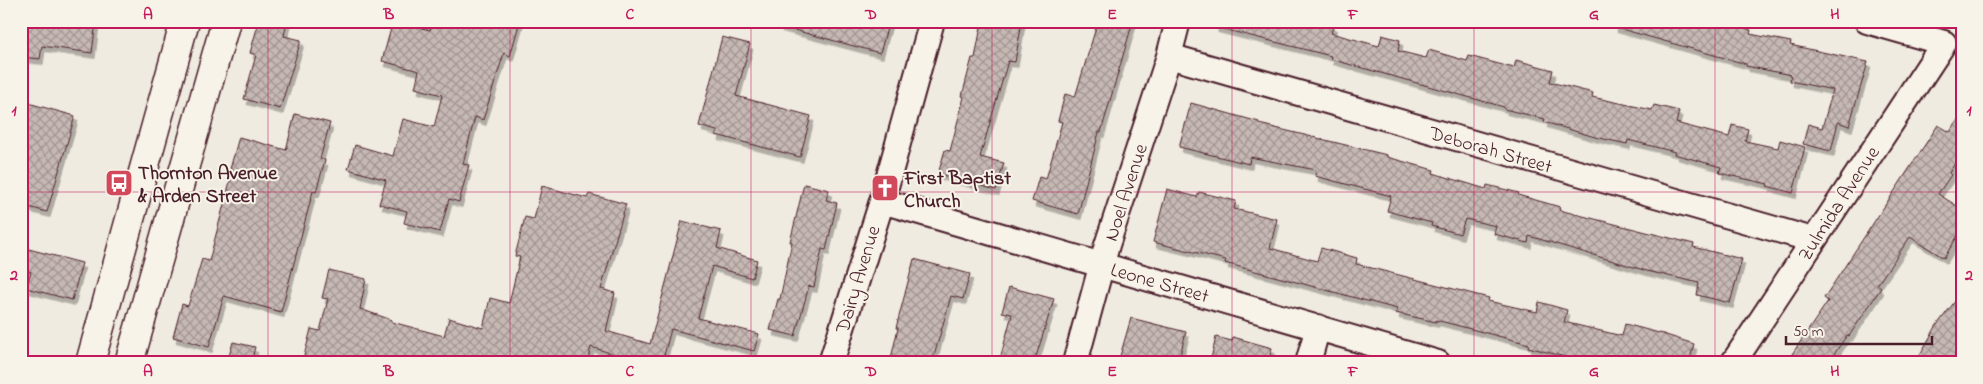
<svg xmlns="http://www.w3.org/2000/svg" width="1983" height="384" font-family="'Indie Flower',sans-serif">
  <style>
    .building { fill: url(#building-cross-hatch); stroke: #4a1f2b; filter: url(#shadow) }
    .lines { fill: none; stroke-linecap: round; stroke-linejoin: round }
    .minor-casing { stroke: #4a1f2b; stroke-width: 28 }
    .major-casing { stroke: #4a1f2b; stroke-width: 31 }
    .minor { stroke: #f7f3e8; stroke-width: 24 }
    .major { stroke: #f7f3e8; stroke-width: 28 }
    .grid { fill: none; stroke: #c2185b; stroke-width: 1; stroke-opacity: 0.55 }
    .labels { text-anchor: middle; stroke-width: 4; stroke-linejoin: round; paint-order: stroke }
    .street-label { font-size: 20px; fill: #4a1f2b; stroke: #f7f3e8 }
    .poi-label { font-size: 20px; font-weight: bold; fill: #4a1f2b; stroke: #f7f3e8; text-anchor: start }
    .neatline { fill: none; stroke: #c2185b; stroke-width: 2 }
    .grid-label { font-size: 16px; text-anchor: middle; font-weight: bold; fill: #c2185b }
  </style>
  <defs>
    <pattern id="building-cross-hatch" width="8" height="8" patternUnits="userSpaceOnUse" patternTransform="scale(1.25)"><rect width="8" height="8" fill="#c6b8b3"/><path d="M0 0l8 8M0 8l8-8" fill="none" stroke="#a39592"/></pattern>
    <filter id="shadow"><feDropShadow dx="3" dy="5.5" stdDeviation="0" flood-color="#0004"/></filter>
  </defs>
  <rect width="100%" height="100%" fill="#f0ebe0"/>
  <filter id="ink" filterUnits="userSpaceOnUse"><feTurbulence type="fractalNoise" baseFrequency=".02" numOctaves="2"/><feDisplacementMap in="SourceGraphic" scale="10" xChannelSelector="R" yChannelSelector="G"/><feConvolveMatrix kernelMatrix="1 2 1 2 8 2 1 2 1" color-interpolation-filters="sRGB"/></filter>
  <g filter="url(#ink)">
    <path class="building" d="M21 21H96L92 53 42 46 40 59 21 57Z
      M259 21H287L284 36 301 40 280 109 244 99 256 55 250 53Z
      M393 21 430 30 432 21H520L510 56 504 53 483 120 475 117 463 164 469 165 459 202 449 199 440 232 404 223 407 211 379 204 386 180 348 169 355 145 393 156 403 119 434 127 442 95 415 88 419 71 382 61Z
      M780 21H889L880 53 779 26Z
      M982 21H1022L1015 62 1008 61 980 157 1004 163 996 190 938 174 945 150 950 151 964 97 962 96 972 58H975Z
      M1098 21H1133L1101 132H1099L1078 214 1032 201 1039 177 1046 179 1062 122 1058 121 1065 94 1075 97Z
      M1215 21H1321L1334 25 1331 33 1379 46 1382 35 1400 40 1398 51 1426 58 1429 50 1467 61 1469 56 1514 68 1516 60 1553 70 1550 82 1593 93 1592 97 1652 110 1654 105 1679 111 1676 123 1729 137 1732 125 1748 129 1745 141 1778 148 1780 140 1805 147 1793 193 1767 186 1768 184 1719 173 1721 167 1674 154 1675 152 1628 140 1627 144 1595 137 1544 122 1545 119 1504 109V107L1330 59 1331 56 1215 27Z
      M1615 21H1714L1751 30 1750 34 1791 42 1790 45 1868 62 1849 126 1838 122 1831 151 1803 144 1808 124 1822 128 1833 90 1790 81 1791 75 1746 66V64L1614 27Z
      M722 37 750 44 736 96 811 116 800 157 716 135 717 131 699 126Z
      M21 101 75 116 47 212 21 205Z
      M1191 103 1259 122V124L1387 155V157L1434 170 1433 173 1486 189 1487 185 1519 193 1518 195 1560 207 1559 210 1694 244 1693 247 1742 259 1730 303 1697 295 1699 283 1647 271 1529 236 1528 243 1494 234 1496 226 1465 219 1460 234 1431 226 1432 223 1387 211 1391 196 1315 176 1316 170 1250 157 1249 164 1179 147Z
      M1962 113V152L1949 173 1951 175 1938 194 1962 209V229L1944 258 1910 237 1877 285 1881 288 1849 336 1847 335 1828 363H1786L1828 301 1824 298 1938 125 1950 132Z
      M295 114 330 123 320 159 325 160 316 192 313 191 281 312 224 296 209 347 173 337 182 304 188 306 202 259 209 261 233 170 230 169 239 137 286 150Z
      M804 184 829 190 826 200 837 203 826 250 822 249 814 287 809 286 795 336 770 330 778 299H780L792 242H790Z
      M542 186 587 198 589 194 626 204 601 289 615 293 606 331 650 344 682 221 721 231 717 248 757 260 752 278 712 266 698 318 759 334 754 351 671 329 662 363H643L591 347 587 363H316L303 360 311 329 320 331 328 299 322 298 329 270 366 279 360 309 392 320V322L444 336 449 318 483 328 490 298 509 303 520 257 515 256 525 217 534 219Z
      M1167 189 1197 197 1199 192 1236 201 1234 209 1277 219 1270 248 1317 261 1321 248 1357 258 1356 264 1489 298 1488 301 1537 312 1539 302 1567 310 1564 322 1622 336 1625 324 1663 334 1694 344 1689 363H1568L1569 358 1528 347 1529 344 1436 320V322L1396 313 1397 309 1225 263 1226 260 1153 242Z
      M21 247 82 263 72 300 26 288 31 272 21 269Z
      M914 259 970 274 963 299 951 296 932 363H890L898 328H896Z
      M1009 287 1054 299 1034 363H999L1012 314 1002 312Z
      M1962 292V363H1915L1937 325Z
      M1131 318 1186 332 1178 363H1118Z
      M1216 337 1232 341 1233 337 1272 348 1268 363H1210Z
      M233 342 255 347 251 363H227Z"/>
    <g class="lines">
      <defs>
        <path id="minor" d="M1169 56 1813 240
          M882 201 1438 363
          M831 363 882 201 932 21
          M1075 363 1107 245 1169 56 1178 21
          M1308 363 1318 327
          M1733 363 1944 43 1867 21"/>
        <path id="major" d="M90 363 185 21
          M129 363 226 21"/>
      </defs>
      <use href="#minor" class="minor-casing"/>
      <use href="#major" class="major-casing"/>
      <use href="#minor" class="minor"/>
      <use href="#major" class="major"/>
    </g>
  </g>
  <path class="grid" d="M268 21V363M510 21V363M751 21V363M992 21V363M1232 21V363M1474 21V363M1715 21V363M21 192H1962"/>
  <defs>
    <symbol id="bus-square" viewBox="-11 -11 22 22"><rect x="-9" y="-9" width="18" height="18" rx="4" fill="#d1495b" stroke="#f7f3e8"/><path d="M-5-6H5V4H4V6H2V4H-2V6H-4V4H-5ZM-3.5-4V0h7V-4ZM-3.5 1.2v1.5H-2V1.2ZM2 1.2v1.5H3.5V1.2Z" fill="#fff"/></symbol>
    <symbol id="church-square" viewBox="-11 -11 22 22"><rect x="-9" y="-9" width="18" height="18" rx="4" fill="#d1495b" stroke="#f7f3e8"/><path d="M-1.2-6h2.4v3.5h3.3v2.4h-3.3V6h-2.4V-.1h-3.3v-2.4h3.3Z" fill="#fff"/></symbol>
  </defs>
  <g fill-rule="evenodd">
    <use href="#bus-square" x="103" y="167" width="32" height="32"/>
    <use href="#church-square" x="869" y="172" width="32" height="32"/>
  </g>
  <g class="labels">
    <g class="street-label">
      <text transform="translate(1491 149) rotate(16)" y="7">Deborah Street</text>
      <text transform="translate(1125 192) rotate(-72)" y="7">Noel Avenue</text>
      <text transform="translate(1838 203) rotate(-57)" y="7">Zulmida Avenue</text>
      <text transform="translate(857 279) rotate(-73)" y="7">Dairy Avenue</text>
      <text transform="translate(1160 282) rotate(16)" y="7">Leone Street</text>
    </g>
    <g class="poi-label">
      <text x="138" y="179">Thornton Avenue<tspan x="138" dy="23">&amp; Arden Street</tspan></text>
      <text x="904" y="184">First Baptist<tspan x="904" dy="23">Church</tspan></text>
    </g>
  </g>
  <rect width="1983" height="384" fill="none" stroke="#f7f3e8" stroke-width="55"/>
  <path d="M1786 336v8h146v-8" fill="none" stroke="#4a1f2b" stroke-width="2.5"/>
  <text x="1793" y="336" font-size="15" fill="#4a1f2b" stroke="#f7f3e8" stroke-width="4" paint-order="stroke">50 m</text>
  <rect x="28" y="28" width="1928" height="328" class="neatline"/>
  <g class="grid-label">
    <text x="148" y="19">A</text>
    <text x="389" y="19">B</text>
    <text x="630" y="19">C</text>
    <text x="871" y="19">D</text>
    <text x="1112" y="19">E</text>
    <text x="1353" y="19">F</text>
    <text x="1594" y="19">G</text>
    <text x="1835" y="19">H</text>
    <text x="14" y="115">1</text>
    <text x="1969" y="115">1</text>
    <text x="14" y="280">2</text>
    <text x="1969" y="280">2</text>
    <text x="148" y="376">A</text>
    <text x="389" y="376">B</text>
    <text x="630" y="376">C</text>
    <text x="871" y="376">D</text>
    <text x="1112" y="376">E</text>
    <text x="1353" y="376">F</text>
    <text x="1594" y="376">G</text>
    <text x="1835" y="376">H</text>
  </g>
</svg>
